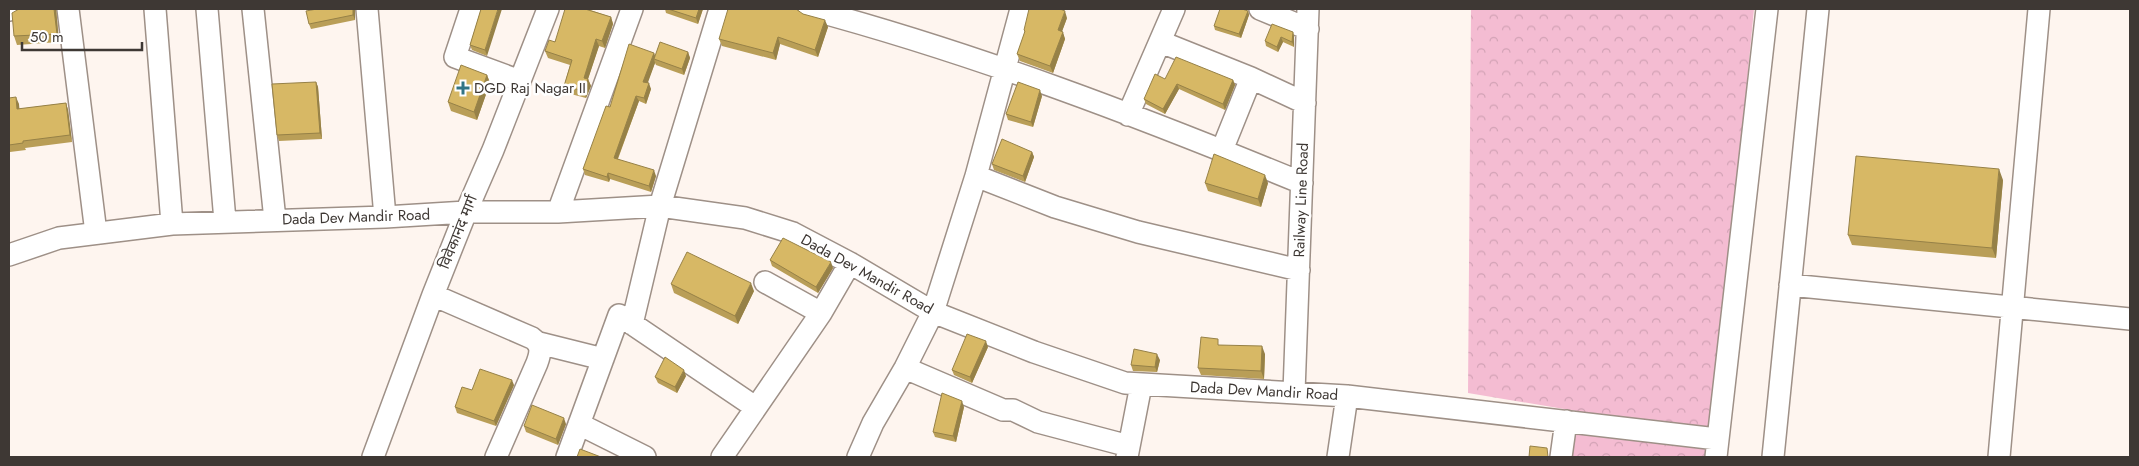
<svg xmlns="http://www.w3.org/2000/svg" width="2139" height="466" font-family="Jost,'Noto Sans Devanagari',sans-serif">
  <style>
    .forest { fill: url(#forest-crowns) }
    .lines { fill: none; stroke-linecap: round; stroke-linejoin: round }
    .minor-casing { stroke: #9e9087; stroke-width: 24 }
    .minor { stroke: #fff; stroke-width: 21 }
    .wall { fill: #b99e57 }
    .shaded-wall { fill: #968147 }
    .building { fill: #d7b865; stroke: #968147 }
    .poi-dot { fill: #317485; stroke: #fff; stroke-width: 2 }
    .labels { text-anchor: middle; stroke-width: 5; stroke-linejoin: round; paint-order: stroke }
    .poi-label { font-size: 15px; fill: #3e3834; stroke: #fff; text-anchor: start }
    .street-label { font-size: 15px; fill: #3e3834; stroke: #fff }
  </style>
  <defs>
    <pattern id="forest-crowns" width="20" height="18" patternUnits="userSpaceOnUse" patternTransform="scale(1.25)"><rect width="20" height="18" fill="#f4bcd2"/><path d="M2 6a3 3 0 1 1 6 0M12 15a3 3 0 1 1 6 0" fill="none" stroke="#d2a2b5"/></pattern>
  </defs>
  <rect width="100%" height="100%" fill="#fef5ef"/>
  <path class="forest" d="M1471 9H1754L1711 457H1569L1576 411 1468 393Z"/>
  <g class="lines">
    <defs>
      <path id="minor" d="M68 9 96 233
        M155 9 172 224
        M207 9 225 221
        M253 9 275 220
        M367 9 385 217
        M471 9 455 57 520 81
        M809 9C977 54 1141 117 1302 183
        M1260 9 1308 29
        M9 10 13 9
        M1161 42 1251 78 1305 103
        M1128 115 1174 9
        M1222 150 1251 78
        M976 176 1055 207 1138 232 1299 270
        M558 212 632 9
        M9 255 59 238 172 224 385 217 466 212H558L660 206 745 218 793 233 850 263 933 312 1034 352 1125 383 1347 396 1717 439
        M765 282 821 313
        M1790 285 2130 319
        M433 295 532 338C542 345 541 352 537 363L496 457
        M632 324 660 206 720 9
        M539 343 603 359
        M905 368 1003 410H1013L1038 422 1129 446
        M1294 392 1308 9
        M579 424 645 457
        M373 457 433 295 466 212 493 150 548 9
        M567 457 619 315 755 407
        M722 457 821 313 850 263
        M858 457 873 423 905 368 933 312 976 176 1021 9
        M1127 457 1141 385
        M1338 457 1347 396
        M1561 457 1566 421
        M1716 457 1767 9
        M1773 457 1818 9
        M1999 457 2039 9"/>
    </defs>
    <use href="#minor" class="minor-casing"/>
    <use href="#minor" class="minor"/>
  </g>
  <path class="wall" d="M19 9H56L59 42 17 45 14 36Z
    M355 9V20L311 29 309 24Z
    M481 9 487 56 472 50 470 45Z
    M587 9 611 17 613 24 605 48 599 46 588 79 591 86 586 98 567 93 564 86 570 65 548 58 545 51Z
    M665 9H703L698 24 666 13Z
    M1248 11 1249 15 1241 38 1215 30 1214 26Z
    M803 14 828 27 818 57 780 44 776 60 722 46 719 39Z
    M1067 18 1062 31 1065 39 1053 73 1020 61 1017 54 1025 33 1024 30Z
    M1293 32 1294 37V47L1283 42 1278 52 1266 46 1265 41Z
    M688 52 690 58 684 75 656 65 655 63 647 83 651 89 646 104 639 101 618 159 656 176 651 192 610 179 609 182 585 175 583 169 610 107 654 53 655 56Z
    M487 75 490 83 477 120 451 111 448 102Z
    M1165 79 1233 80 1235 85 1225 110 1179 89 1165 114 1146 104 1144 99Z
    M316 82 318 87 322 139 279 141 277 135Z
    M1042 96 1033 127 1008 120 1006 114Z
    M9 98 19 104V109L66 103 68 110 72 142 25 148 26 150 10 152 9 149Z
    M1032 152 1034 157 1025 182 994 170 992 164Z
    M2003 180 1996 258 1852 245 1848 235Z
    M1205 183H1268L1261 207 1208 191Z
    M770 260 833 268 818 293 772 266Z
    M671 284 754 291 738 324 674 293Z
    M1221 345 1265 354 1264 379 1201 375 1198 368Z
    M988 347 972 383 954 375 952 370Z
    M1160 360 1157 372 1133 371 1131 365Z
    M686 376 677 393 658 383 655 377Z
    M514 385 496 426 457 413 455 407 472 390Z
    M964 407 956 442 935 437 933 432Z
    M566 424 558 445 526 432 524 426Z"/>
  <path class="shaded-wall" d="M54 9H56L59 42 57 34Z
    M353 9H355V20L353 15Z
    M498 9H502L487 56 485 50Z
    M699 9H703L698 24 696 18Z
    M1065 11 1067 18 1060 37 1058 30Z
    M1248 11 1249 15 1241 38 1239 34Z
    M611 17 613 24 605 48 602 41Z
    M825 20 828 27 818 57 815 50Z
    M1063 32 1065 39 1053 73 1050 66Z
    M1293 32 1294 37V47L1292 42Z
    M778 37 780 44 776 60 773 53Z
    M1281 37 1283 42 1278 52 1277 47Z
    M596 39 599 46 588 79 591 86 586 98 584 91V78Z
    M688 52 690 58 684 75 682 69Z
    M654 53 656 59H654L655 63 646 88 643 82Z
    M487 75 490 83 477 120 474 112Z
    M1233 80 1235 85 1225 110 1223 104Z
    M316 82 318 87 322 139 320 133Z
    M649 83 651 89 646 104 644 98Z
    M1177 84 1179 89 1165 114 1163 109Z
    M1040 90 1042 96 1033 127 1031 122Z
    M636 96 639 101 616 163 614 158Z
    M16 97 19 104 20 116 17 109Z
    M66 103 68 110 72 142 70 135Z
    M1032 152 1034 157 1025 182 1023 176Z
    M1999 169 2003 180 1996 258 1992 248Z
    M654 170 656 176 651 192 649 186Z
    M608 173 610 179 609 182 607 177Z
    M1265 175 1268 183 1261 207 1258 199Z
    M831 262 833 268 818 293 816 287Z
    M751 283 754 291 738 324 735 316Z
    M986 341 988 347 972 383 970 377Z
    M1262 346 1265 354 1264 379 1261 371Z
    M1157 354 1160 360 1157 372 1155 367Z
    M684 370 686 376 677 393 675 387Z
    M512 380 514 385 496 426 494 421Z
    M962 401 964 407 956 442 953 436Z
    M564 418 566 424 558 445 556 439Z"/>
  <path class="building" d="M19 9H54L57 34 14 36 12 13Z
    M317 9H353V15L309 24 306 11Z
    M481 9H498L485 50 470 45Z
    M565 9H585L611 17 602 41 596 39 584 78 588 79 584 91 564 86 572 60 545 51 549 40 555 42Z
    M668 9H699L696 18Z
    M728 9H796L803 14 825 20 815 50 778 37 773 53 719 39Z
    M1029 9H1060L1065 11 1058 30 1063 32 1050 66 1017 54 1025 31 1024 30Z
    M1220 9H1242L1248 11 1239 34 1214 26Z
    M1272 24 1293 32 1292 42 1281 37 1277 47 1265 41Z
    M660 42 688 52 682 69 654 59Z
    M629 44 654 53 643 82 649 83 644 98 636 96 614 158 654 170 649 186 608 173 607 177 583 169 606 106 610 107Z
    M1176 57 1233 80 1223 104 1177 84 1163 109 1144 99 1155 74 1165 79Z
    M461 65 487 75 474 112 448 102Z
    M316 82 320 133 277 135 272 84Z
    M1018 82 1040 90 1031 122 1006 114Z
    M16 97 17 109 66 103 70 135 23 141V143L9 145V98Z
    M1002 139 1032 152 1023 176 992 164Z
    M1214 154 1265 175 1258 199 1205 183Z
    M1856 156 1999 169 1992 248 1848 235Z
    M783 238 831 262 816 287 770 260Z
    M687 252 751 283 735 316 671 284Z
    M967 334 986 341 970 377 952 370Z
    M1201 337 1218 339V345L1262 346 1261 371 1198 368Z
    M1134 349 1157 354 1155 367 1131 365Z
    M665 357 684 370 675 387 655 377Z
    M480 369 512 380 494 421 455 407 462 387 472 390Z
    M942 393 962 401 953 436 933 432Z
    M532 405 564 418 556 439 524 426Z
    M1530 446 1547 448 1548 457H1529Z
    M580 449 601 457H577Z"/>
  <path class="poi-dot" d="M460.5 80.5h5v5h5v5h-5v5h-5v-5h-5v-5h5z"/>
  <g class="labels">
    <g class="poi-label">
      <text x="474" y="93">DGD Raj Nagar II</text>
    </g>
    <g class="street-label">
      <text transform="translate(1301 200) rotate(-88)" y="5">Railway Line Road</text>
      <text transform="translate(356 217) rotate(-2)" y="5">Dada Dev Mandir Road</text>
      <text transform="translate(458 232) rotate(-68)" y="5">विवेकानंद मार्ग</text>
      <text transform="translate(867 274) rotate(29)" y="5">Dada Dev Mandir Road</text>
      <text transform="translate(1264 391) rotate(3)" y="5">Dada Dev Mandir Road</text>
    </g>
  </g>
  <rect width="2139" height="466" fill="none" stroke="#3e3834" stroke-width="20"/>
  <path d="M22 42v8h120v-8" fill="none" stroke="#3e3834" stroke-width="2.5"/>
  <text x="30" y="42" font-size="15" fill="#3e3834" stroke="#ffffff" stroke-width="4" paint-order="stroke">50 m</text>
</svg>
